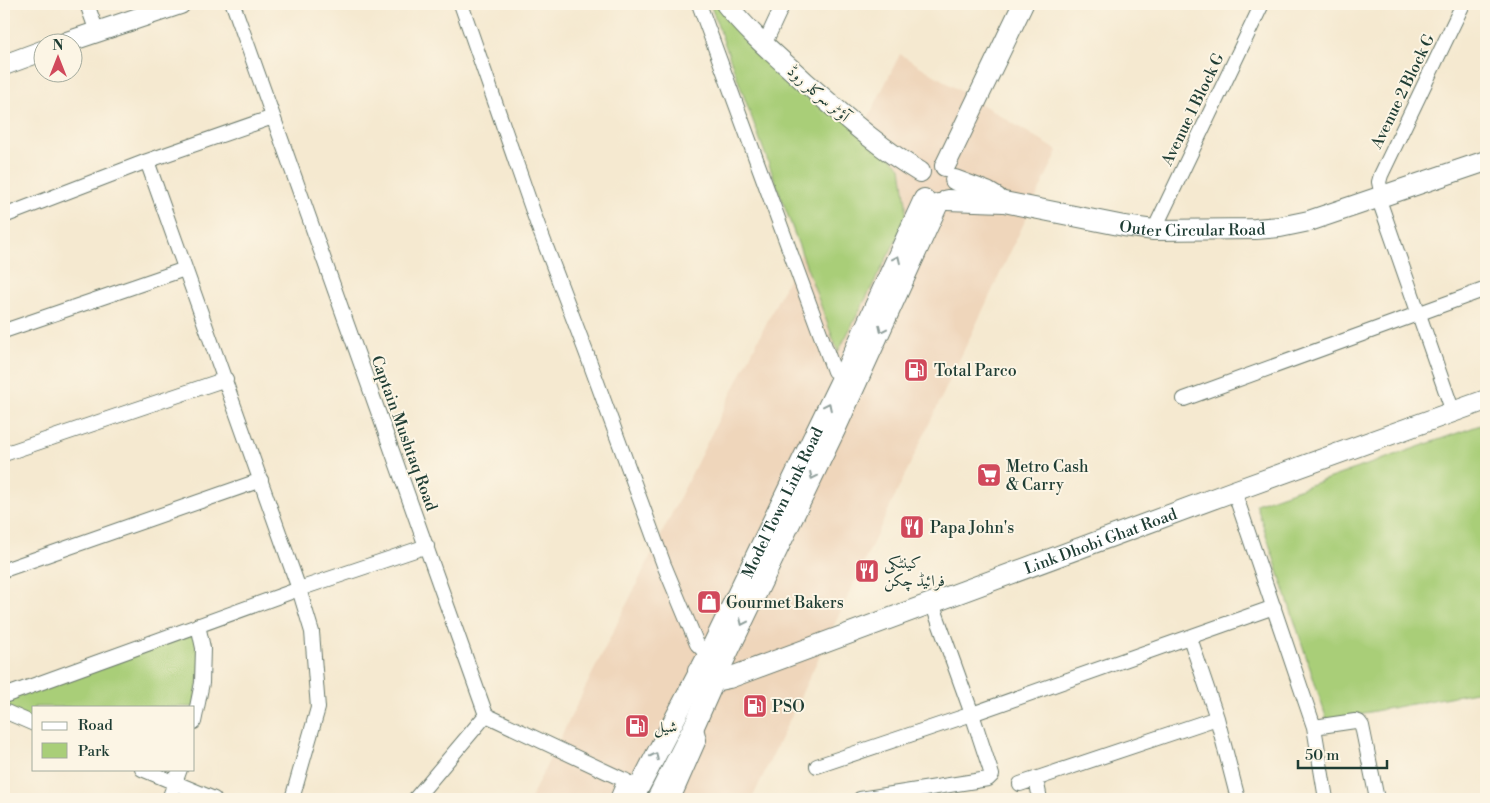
<svg xmlns="http://www.w3.org/2000/svg" width="1490" height="803" font-family="'Libre Bodoni',Amiri,serif">
  <style>
    .built { fill: #efd6bb }
    .green { fill: #a9ce78; stroke: #648656 }
    .lines { fill: none; stroke-linecap: round; stroke-linejoin: round }
    .street-casing { stroke: #6a796b; stroke-width: 16 }
    .secondary-casing { stroke: #6a796b; stroke-width: 22 }
    .street { stroke: #fff; stroke-width: 14 }
    .secondary { stroke: #fff; stroke-width: 20 }
    .oneway { stroke: #8f9e9a }
    .labels { text-anchor: middle; stroke-width: 4; stroke-linejoin: round; paint-order: stroke }
    .street-label { font-size: 16px; fill: #1f3d34; stroke: #fcf5e5 }
    .poi-label { font-size: 16px; fill: #1f3d34; stroke: #fcf5e5; text-anchor: start }
  </style>
  <rect width="100%" height="100%" fill="#fcf5e5"/>
  <filter id="ink" filterUnits="userSpaceOnUse"><feTurbulence type="fractalNoise" baseFrequency=".02" numOctaves="2"/><feDisplacementMap in="SourceGraphic" scale="10" xChannelSelector="R" yChannelSelector="G"/><feConvolveMatrix kernelMatrix="1 2 1 2 8 2 1 2 1" color-interpolation-filters="sRGB"/></filter>
  <filter id="wash" filterUnits="userSpaceOnUse"><feTurbulence type="fractalNoise" baseFrequency=".0096" numOctaves="4" result="noise"/><feDisplacementMap in="SourceGraphic" scale="20" xChannelSelector="R" yChannelSelector="G"/><feGaussianBlur stdDeviation="1.12" result="paint"/><feColorMatrix in="noise" values="0 0 0 0 0 0 0 0 0 0 0 0 0 0 0 0 0 1.4 0 .05"/><feComposite in="paint" operator="in"/></filter>
  <g filter="url(#wash)">
    <rect width="100%" height="100%" fill="#f5e9d0"/>
    <path class="built" d="M900 54 1058 151 752 799H530Z"/>
    <path class="green" d="M710 4H727L901 167 906 204V221L838 352Z
      M1486 423V690L1327 720 1256 504Z
      M198 625 203 648 194 707H34V724L4 711V696Z"/>
  </g>
  <g filter="url(#ink)">
    <g class="lines">
      <defs>
        <path id="street" d="M87 4 97 32
          M233 4 486 715 639 787
          M461 4 537 223 586 352 664 565 697 644 702 649 715 655
          M699 4 834 371 843 376
          M764 45 783 4
          M147 161 299 589 312 632 318 708 292 799
          M1382 196 1379 182 1381 175 1463 4
          M1378 197 1453 412
          M4 216 147 161 273 117
          M1154 230 1262 4
          M4 331 185 269
          M1184 399 1486 289
          M4 454 226 379
          M1234 491 1314 727 1326 799
          M4 570 261 480
          M932 603 972 714 1274 607
          M1190 638 1217 718 1238 799
          M4 696 299 589 427 546
          M4 711 34 724
          M194 722 202 683 203 648 198 625
          M1314 727 1355 721 1359 722 1362 726 1377 799
          M817 766 972 714 992 775 988 779 860 799
          M142 769 214 799
          M1036 779 1040 799
          M1020 784 1217 718
          M169 799 180 769
          M415 799 486 715
          M617 799 625 780
          M673 799 699 740 695 724"/>
        <g id="secondary">
          <path d="M726 4C749 33 778 57 805 82 841 113 879 148 920 172"/>
          <path d="M67 42 180 4"/>
          <path d="M4 65 42 51"/>
          <path d="M945 166 1023 4"/>
          <path d="M955 180 987 192 997 198"/>
          <path id="s1" d="M947 200 1004 202 1124 226 1154 230 1255 229 1280 227 1309 221 1486 161"/>
          <path id="s2" d="M698 671 719 680 729 678 1234 491 1486 400"/>
          <path id="s3" d="M633 799 709 653 764 539 843 376 924 199"/>
          <path d="M657 799 695 724 715 679 835 430 938 204"/>
        </g>
      </defs>
      <use href="#street" class="street-casing"/>
      <use href="#secondary" class="secondary-casing"/>
      <use href="#street" class="street"/>
      <use href="#secondary" class="secondary"/>
    </g>
    <defs><path id="oneway-chevron" d="M-2-3.5L2.5 0L-2 3.5" fill="none" stroke-width="1.6" stroke-linecap="round" stroke-linejoin="round" transform="scale(1.25)"/></defs>
    <g class="oneway">
      <use href="#oneway-chevron" transform="translate(897 259) rotate(-65)"/>
      <use href="#oneway-chevron" transform="translate(882 329) rotate(115)"/>
      <use href="#oneway-chevron" transform="translate(828 406) rotate(-64)"/>
      <use href="#oneway-chevron" transform="translate(813 476) rotate(116)"/>
      <use href="#oneway-chevron" transform="translate(743 622) rotate(115)"/>
      <use href="#oneway-chevron" transform="translate(655 756) rotate(-63)"/>
    </g>
  </g>
  <defs>
    <symbol id="fuel-square" viewBox="-11 -11 22 22"><rect x="-9" y="-9" width="18" height="18" rx="4" fill="#d1495b" stroke="#fcf5e5"/><path d="M-5.5-6h7V0h2V4h1.3V-2.5L3-4.5l.8-.8L6-3V5H2.5V1h-1V6h-7ZM-4.2-4.7v3.2H.2V-4.7Z" fill="#fff"/></symbol>
    <symbol id="supermarket-square" viewBox="-11 -11 22 22"><rect x="-9" y="-9" width="18" height="18" rx="4" fill="#d1495b" stroke="#fcf5e5"/><path d="M-6-5.5h2.5l.6 2H6L4.5 2H-2.5L-4.4-4H-6ZM-1.5 3.2a1.3 1.3 0 1 0 .1 0ZM3 3.2a1.3 1.3 0 1 0 .1 0Z" fill="#fff"/></symbol>
    <symbol id="restaurant-square" viewBox="-11 -11 22 22"><rect x="-9" y="-9" width="18" height="18" rx="4" fill="#d1495b" stroke="#fcf5e5"/><path d="M-5-6h1v4h1v-4h1v4h1v-4h1v5L-1.5 .5V6h-2V.5L-5-1ZM5-6V6H3V1.5H1.5Q1.5-4 5-6Z" fill="#fff"/></symbol>
    <symbol id="shop-square" viewBox="-11 -11 22 22"><rect x="-9" y="-9" width="18" height="18" rx="4" fill="#d1495b" stroke="#fcf5e5"/><path d="M-5-2.5h2.3a2.7 3.5 0 0 1 5.4 0H5L5.5 6h-11ZM-1.5-2.5h3a1.5 2.3 0 0 0-3 0Z" fill="#fff"/></symbol>
  </defs>
  <g fill-rule="evenodd">
    <use href="#fuel-square" x="902" y="356" width="28" height="28"/>
    <use href="#supermarket-square" x="975" y="461" width="28" height="28"/>
    <use href="#restaurant-square" x="898" y="513" width="28" height="28"/>
    <use href="#restaurant-square" x="853" y="557" width="28" height="28"/>
    <use href="#shop-square" x="695" y="588" width="28" height="28"/>
    <use href="#fuel-square" x="741" y="692" width="28" height="28"/>
    <use href="#fuel-square" x="623" y="712" width="28" height="28"/>
  </g>
  <g class="labels">
    <g class="street-label">
      <text transform="translate(1402 91) rotate(-64)" y="6">Avenue 2 Block G</text>
      <text transform="translate(819 93) rotate(41)" y="6">آؤٹر سرکلر روڈ</text>
      <text transform="translate(1192 109) rotate(-64)" y="6">Avenue 1 Block G</text>
      <text dy="6" stroke="none"><textPath href="#s1" startOffset="248">Outer Circular Road</textPath></text>
      <text transform="translate(405 433) rotate(70)" y="6">Captain Mushtaq Road</text>
      <text dy="6" stroke="none"><textPath href="#s3" startOffset="332">Model Town Link Road</textPath></text>
      <text dy="6" stroke="none"><textPath href="#s2" startOffset="429">Link Dhobi Ghat Road</textPath></text>
    </g>
    <g class="poi-label">
      <text x="934" y="376">Total Parco</text>
      <text x="1006" y="472">Metro Cash<tspan x="1006" dy="18">&amp; Carry</tspan></text>
      <text x="930" y="533">Papa John's</text>
      <text x="884" y="568">کینٹکی<tspan x="884" dy="18">فرائیڈ چکن</tspan></text>
      <text x="726" y="608">Gourmet Bakers</text>
      <text x="772" y="712">PSO</text>
      <text x="654" y="732">شیل</text>
    </g>
  </g>
  <rect width="1490" height="803" fill="none" stroke="#fcf5e5" stroke-width="20"/>
  <rect x="32" y="706" width="162" height="65" fill="#fcf5e5" stroke="#a4ab9e"/>
  <rect x="42" y="722" width="25" height="8" fill="#ffffff" stroke="#a4ab9e"/>
  <text x="78" y="730" font-size="15" fill="#1f3d34">Road</text>
  <rect x="42" y="743" width="25" height="15" fill="#a9ce78" stroke="#a4ab9e"/>
  <text x="78" y="756" font-size="15" fill="#1f3d34">Park</text>
  <g transform="translate(58 58)"><circle r="24" fill="#fcf5e5" stroke="#a4ab9e"/>
  <path d="M0-4L9 19L0 12L-9 19Z" fill="#d1495b"/>
  <text y="-8" font-size="14" font-weight="bold" text-anchor="middle" fill="#1f3d34">N</text>
  </g>
  <path d="M1298 760v8h89v-8" fill="none" stroke="#1f3d34" stroke-width="2.5"/>
  <text x="1305" y="760" font-size="15" fill="#1f3d34" stroke="#fcf5e5" stroke-width="4" paint-order="stroke">50 m</text>
</svg>
